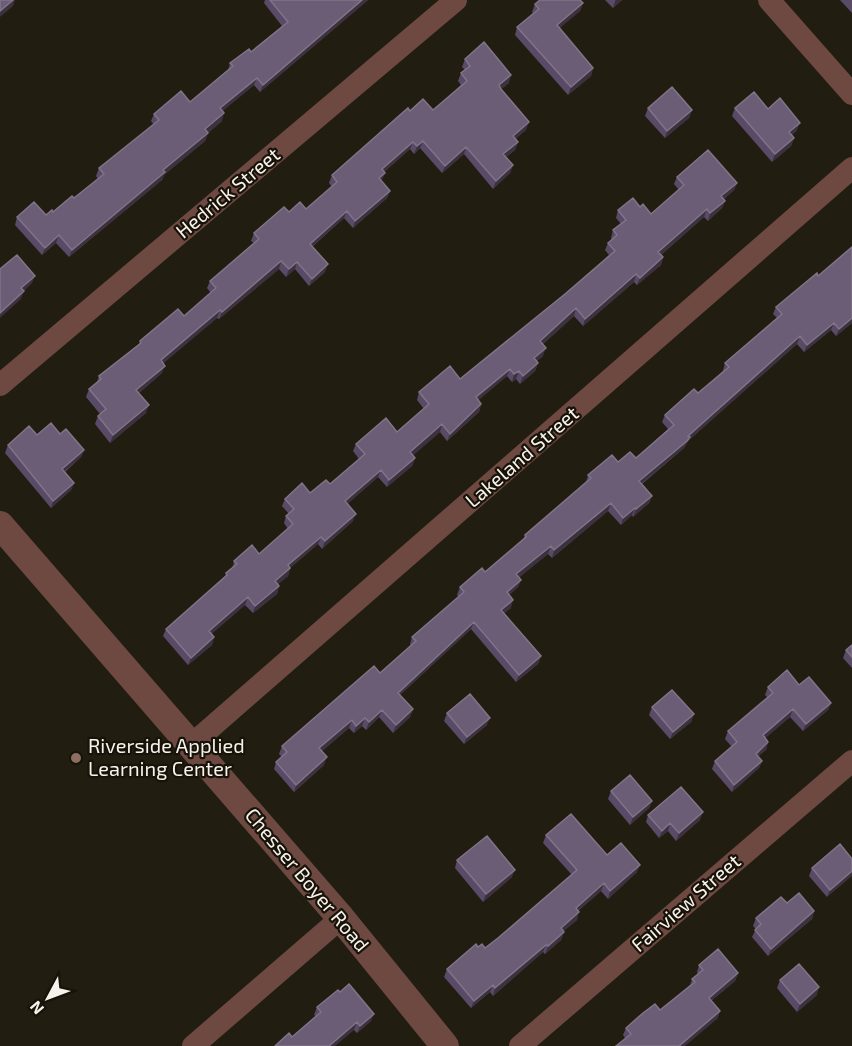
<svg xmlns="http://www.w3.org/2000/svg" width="852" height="1046" font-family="'Exo 2',sans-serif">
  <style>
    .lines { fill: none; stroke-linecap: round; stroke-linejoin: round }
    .minor { stroke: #6d4942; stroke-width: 22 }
    .tertiary { stroke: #6d4942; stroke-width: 28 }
    .wall { fill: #594b67 }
    .shaded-wall { fill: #3c313f }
    .building { fill: #6a5d75; stroke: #807488; stroke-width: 1.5 }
    .education-dot { fill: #8d6e63; stroke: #181309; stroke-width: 2 }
    .labels { text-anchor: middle; stroke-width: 4.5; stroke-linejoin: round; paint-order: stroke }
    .street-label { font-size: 20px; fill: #f7f3ec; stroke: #181309 }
    .poi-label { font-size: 20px; fill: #f7f3ec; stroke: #181309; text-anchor: start }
  </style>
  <rect width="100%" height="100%" fill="#221d11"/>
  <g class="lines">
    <path class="minor" d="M769 0 852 94
      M0 385 456 0
      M191 745 852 168
      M193 1046 341 918
      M520 1046 852 761"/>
    <path class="tertiary" d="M0 525 341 918 445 1046"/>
  </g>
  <path class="wall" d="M265 0H368L260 92 254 85 222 111V121L208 133 205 141 164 175 162 180 69 257 56 243 42 255 15 225 17 217 46 215 53 212 74 198 98 179 96 176 99 168 154 125 151 121 154 114 190 102 228 71 230 63 251 52 282 26 264 3Z
    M605 0H622L613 8Z
    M840 0H852V13Z
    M583 3 580 11 559 28 593 68 591 76 568 95 515 35 517 27 533 13 532 12 535 4Z
    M465 59 509 83 501 89 526 130 515 139 518 142 515 150 506 157 513 165 510 173 493 189 464 154 442 173 420 148 414 154 410 149 384 172 385 173 381 181 390 191 387 198 353 228 344 218 312 247 325 272 309 286 295 269 286 277 279 269 219 319 217 318 163 363 162 373 139 393 146 413 110 443 95 424 98 416 100 414 86 397 89 389 97 382 99 376 139 344 140 341 184 316 211 293 207 288 210 281 254 243 251 241 254 233 289 212 306 209 332 187 329 183 332 175 410 111 433 110 461 85 458 81 461 73 465 70 462 67Z
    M648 108 692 110 689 118 665 138 645 116Z
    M735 108 768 109 797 130 792 135 794 138 791 146 772 162 732 116Z
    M677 177 737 183 734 190 724 199 725 201 722 208 708 221 704 217 661 255 663 257 661 265 637 285 634 282 583 326 574 316 543 344V356L537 361 538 363 535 371 520 384 516 379 512 382 507 376 478 400 481 404 479 412 447 441 440 432 413 455 415 458 412 466 387 487 378 477 347 504 353 521 323 548 322 549 318 544 290 568 288 576 278 584 279 586 277 594 253 613 245 605 211 634 214 637 212 645 188 665 163 636 166 629 225 577 226 573 232 569 234 561 259 554 288 529 284 523 286 516 289 514 282 506 285 499 310 493 330 484 359 459 353 451 356 444 397 432 424 409 417 400 419 392 460 379 565 294 609 255 605 250 608 243 612 239 611 238 613 230 621 224 616 218 618 210 640 207 651 214 679 190 674 184Z
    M776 307 852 323 836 336 831 330 804 352 797 344 688 441 684 448 642 484 652 496 649 503 633 517 632 515 621 525 608 511 552 558 548 554 519 577 521 580 518 587 509 595 511 608 504 613 541 656 538 664 516 682 471 629 400 695 413 709 410 717 393 733 379 717 366 730 362 726 354 733 349 728 322 751 324 765 294 792 274 769 276 762 282 757 279 754 282 746 380 673 411 646 410 644 412 637 459 597 457 595 460 587 485 572 523 540 525 535 586 483 588 475 618 462 636 458 668 429 662 422 665 415 698 393 723 371V370L725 363 777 318 773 314Z
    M60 434 84 450 81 457 65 472 74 483 71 490 51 508 5 453 8 445 37 435Z
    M852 645V668L843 658 846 650Z
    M799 685 831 703 828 710 803 731 790 717 765 738 768 742 766 750 758 756 762 761 759 768 732 792 712 769 715 761 732 747 725 739 728 731 768 698 765 695 768 687Z
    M652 707 694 714 691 722 670 739 649 715Z
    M447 713 487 725 464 744 444 721Z
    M611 791 652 801 649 808 630 825 608 799Z
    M648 815 700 820 676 841 668 831 659 838 646 822Z
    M546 835 607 855 637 872 608 899 601 891 578 911 577 920 563 931 564 932 561 940 545 954 543 952 493 996 490 992 471 1008 444 977 447 969 478 947 485 948 498 938 572 875 543 843Z
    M852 859 827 897 809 876 812 868Z
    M457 860 512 877 483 902 455 868Z
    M787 903 814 911 812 919 768 956 752 937 756 929 753 926 756 918Z
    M699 965 738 973 735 981 711 1001 720 1011 717 1019 625 1038 623 1035 626 1028 660 1010 690 985 692 979 698 974 697 972Z
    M780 980 817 995 797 1012 777 988Z
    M317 1007 371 1021 357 1033 354 1030 292 1037 316 1016 314 1015Z"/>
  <path class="shaded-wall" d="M13 0H15L13 6 0 17V11Z
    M362 0H368L260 92 263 85Z
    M616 0H622L613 8 615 1Z
    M583 3 580 11 554 33 557 25Z
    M593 68 591 76 568 95 571 87Z
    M511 75 509 83 496 93 499 85Z
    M257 78 254 85 217 116 220 108Z
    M692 110 689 118 665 138 667 131Z
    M224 113 222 121 203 137 205 129Z
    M529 122 526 130 510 144 513 136Z
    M800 123 797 130 787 140 789 132Z
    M208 133 205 141 164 175 162 180 69 257 72 250 163 170Z
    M794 138 791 146 772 162 775 154Z
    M423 141 420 148 414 154 417 146Z
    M413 142 410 149 379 176 382 169Z
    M518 142 515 150 500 161 503 154Z
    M466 147 464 154 442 173 445 166Z
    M513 165 510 173 493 189 496 181Z
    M385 173 382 180 376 185 379 178Z
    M737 183 734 190 718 204 721 196Z
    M390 191 387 198 353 228 355 221Z
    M725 201 722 208 708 221 710 213Z
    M707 209 704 217 656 259 658 252Z
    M347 211 344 218 307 251 310 244Z
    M59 235 56 243 42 255 45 248Z
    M663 257 661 265 637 285 640 278Z
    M281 261 279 269 219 319 222 312Z
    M297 262 295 269 286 277 289 269Z
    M328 264 325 272 309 286 312 279Z
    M636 274 634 282 583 326 585 319Z
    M35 276 32 283 19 296 21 288Z
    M24 291 21 299 0 318V313Z
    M576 308 574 316 537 349 540 341Z
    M220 310 217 318 158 368 161 360Z
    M852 318V323L836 336 839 329Z
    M834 323 831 330 804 352 807 345Z
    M800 336 797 344 688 441 684 448 636 488 639 481Z
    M546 348 543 356 531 366 534 358Z
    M538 363 535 371 520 384 523 376Z
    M165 366 162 373 134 397 136 390Z
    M510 369 507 376 473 405 476 397Z
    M519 371 516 379 512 382 514 374Z
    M481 404 479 412 447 441 450 434Z
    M149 405 146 413 110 443 113 435Z
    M442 424 440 432 408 460 410 452Z
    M84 450 81 457 59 476 62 469Z
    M415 458 412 466 387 487 389 480Z
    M381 470 378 477 342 509 345 501Z
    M74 483 71 490 51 508 53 501Z
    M652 496 649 503 633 517 636 509Z
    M611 503 608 511 552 558 554 550Z
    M635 508 632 515 621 525 623 518Z
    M356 514 353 521 322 549 325 541Z
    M321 537 318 544 290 568 288 576 273 588 275 581 288 565Z
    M551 546 548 554 514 582 516 574Z
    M521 580 518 587 504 600 507 592Z
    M279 586 277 594 253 613 255 606Z
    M248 597 245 605 206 639 209 631Z
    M513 600 511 608 499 618 501 610Z
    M474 622 471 629 395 700 398 693Z
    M214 637 212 645 188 665 191 658Z
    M541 656 538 664 516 682 519 675Z
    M831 703 828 710 803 731 806 724Z
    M413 709 410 717 393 733 396 725Z
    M793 709 790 717 760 743 763 735Z
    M382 710 379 717 366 730 369 722Z
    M694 714 691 722 670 739 673 732Z
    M365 718 362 726 354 733 356 726Z
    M490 718 487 725 464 744 467 737Z
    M352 720 349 728 316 756 319 748Z
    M768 742 766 750 753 761 756 754Z
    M327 757 324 765 294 792 296 785Z
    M762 761 759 768 732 792 734 785Z
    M652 801 649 808 630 825 633 817Z
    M703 812 700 820 676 841 679 833Z
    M670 823 668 831 659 838 662 831Z
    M640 865 637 872 608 899 610 891Z
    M515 870 512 877 483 902 486 894Z
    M852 871V876L827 897 830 890Z
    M604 883 601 891 573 915 576 908Z
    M814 911 812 919 768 956 771 949Z
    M579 912 577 920 558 936 561 928Z
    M564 932 561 940 545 954 548 946Z
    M546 945 543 952 493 996 495 988Z
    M738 973 735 981 706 1005 709 998Z
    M493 985 490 992 471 1008 474 1001Z
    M819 987 817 995 797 1012 800 1004Z
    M720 1011 717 1019 685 1046H679Z
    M374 1014 371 1021 357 1033 360 1026Z
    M357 1022 354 1030 335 1046H329Z"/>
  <path class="building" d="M0 0H13L0 11Z
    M270 0H362L263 85 257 78 220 108 224 113 205 129 208 133 163 170 165 172 72 250 59 235 45 248 17 217 34 202 46 215 52 210 53 212 72 196 74 198 104 174 99 168 159 120 154 114 181 91 190 102 233 66 230 63 249 49 251 52 288 22Z
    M540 0H580L583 3 557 25 593 68 571 87 517 27 539 9 535 4Z
    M484 42 511 75 499 85 501 89 529 122 513 136 518 142 503 154 513 165 496 181 466 147 445 166 423 141 417 146 413 142 382 169 385 173 379 178 390 191 355 221 347 211 310 244 328 264 312 279 297 262 289 269 281 261 222 312 220 310 161 360 165 366 136 390 149 405 113 435 98 416 106 409 89 389 101 379 99 376 141 343 140 341 178 309 184 316 216 288 210 281 259 239 254 233 284 207 289 212 300 202 306 209 337 182 332 175 408 108 410 111 423 99 433 110 467 81 461 73 470 66 465 59Z
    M672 87 692 110 667 131 648 108Z
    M754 92 768 109 780 98 800 123 789 132 794 138 775 154 735 108Z
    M708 150 737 183 721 196 725 201 710 213 707 209 658 252 663 257 640 278 636 274 585 319 576 308 540 341 546 348 534 358 538 363 523 376 519 371 514 374 510 369 476 397 481 404 450 434 442 424 410 452 415 458 389 480 381 470 345 501 356 514 326 540 325 541 321 537 288 565 290 568 275 581 279 586 255 606 248 597 209 631 214 637 191 658 166 629 227 575 226 573 237 564 234 561 252 545 259 554 293 524 286 516 294 509 285 499 302 483 310 493 326 480 330 484 365 454 356 444 386 418 397 432 429 404 419 392 450 366 460 379 565 294 615 251 608 243 617 235 613 230 626 220 618 210 633 198 640 207 643 204 651 214 684 185 677 177Z
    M852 247V318L839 329 834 323 807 345 800 336 688 436 690 437 687 441 639 481 652 496 636 509 635 508 623 518 611 503 554 550 551 546 516 574 521 580 507 592 513 600 501 610 541 656 519 675 474 622 398 693 413 709 396 725 382 710 369 722 365 718 356 726 352 720 319 748 327 757 296 785 276 762 287 752 282 746 374 666 380 673 416 641 412 637 464 592 460 587 482 568 485 572 526 537 525 535 591 478 588 475 612 455 618 462 630 452 636 458 674 425 665 415 694 389 698 393 729 367 725 363 782 314 776 307 817 273 818 276Z
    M17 255 35 276 21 288 24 291 0 313V269Z
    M51 423 60 434 66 429 84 450 62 469 74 483 53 501 8 445 29 426 37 435Z
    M852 645V657L846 650Z
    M787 670 799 685 809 677 831 703 806 724 793 709 763 735 768 742 756 754 762 761 734 785 715 761 737 742 728 731 773 693 768 687Z
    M672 690 694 714 673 732 652 707Z
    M470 694 490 718 467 737 447 713Z
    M630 775 652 801 633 817 611 791Z
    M681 787 703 812 679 833 670 823 662 831 648 815Z
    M571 814 607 855 621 843 640 865 610 891 604 883 576 908 579 912 561 928 564 932 548 946 546 945 495 988 493 985 474 1001 447 969 476 944 478 947 482 944 485 948 498 938 577 870 546 835Z
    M487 836 515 870 486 894 457 860Z
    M840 844 852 859V871L830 890 812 868Z
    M799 893 814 911 771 949 755 930 761 924 756 918 781 897 787 903Z
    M718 949 738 973 709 998 720 1011 679 1046H616L631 1034 626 1028 643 1013 655 1004 660 1010 695 982 692 979 703 970 699 965Z
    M799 964 819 987 800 1004 780 980Z
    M349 984 374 1014 360 1026 357 1022 329 1046H275L289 1033 292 1037 321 1012 317 1007 338 990 340 992Z"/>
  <circle class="education-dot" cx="76" cy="758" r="6"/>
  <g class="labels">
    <g class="street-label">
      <text transform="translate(228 193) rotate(-40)" y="7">Hedrick Street</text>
      <text transform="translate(522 457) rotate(-41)" y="7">Lakeland Street</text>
      <text transform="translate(307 880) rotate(50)" y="7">Chesser Boyer Road</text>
      <text transform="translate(686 903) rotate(-41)" y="7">Fairview Street</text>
    </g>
    <g class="poi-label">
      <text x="88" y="753">Riverside Applied<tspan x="88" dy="23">Learning Center</tspan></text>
    </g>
  </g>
  <g transform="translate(48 998) rotate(229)" stroke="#181309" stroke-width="4.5" paint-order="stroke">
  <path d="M0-4.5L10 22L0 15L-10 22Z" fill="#f7f3ec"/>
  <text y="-9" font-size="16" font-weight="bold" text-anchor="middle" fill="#f7f3ec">N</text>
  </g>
</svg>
